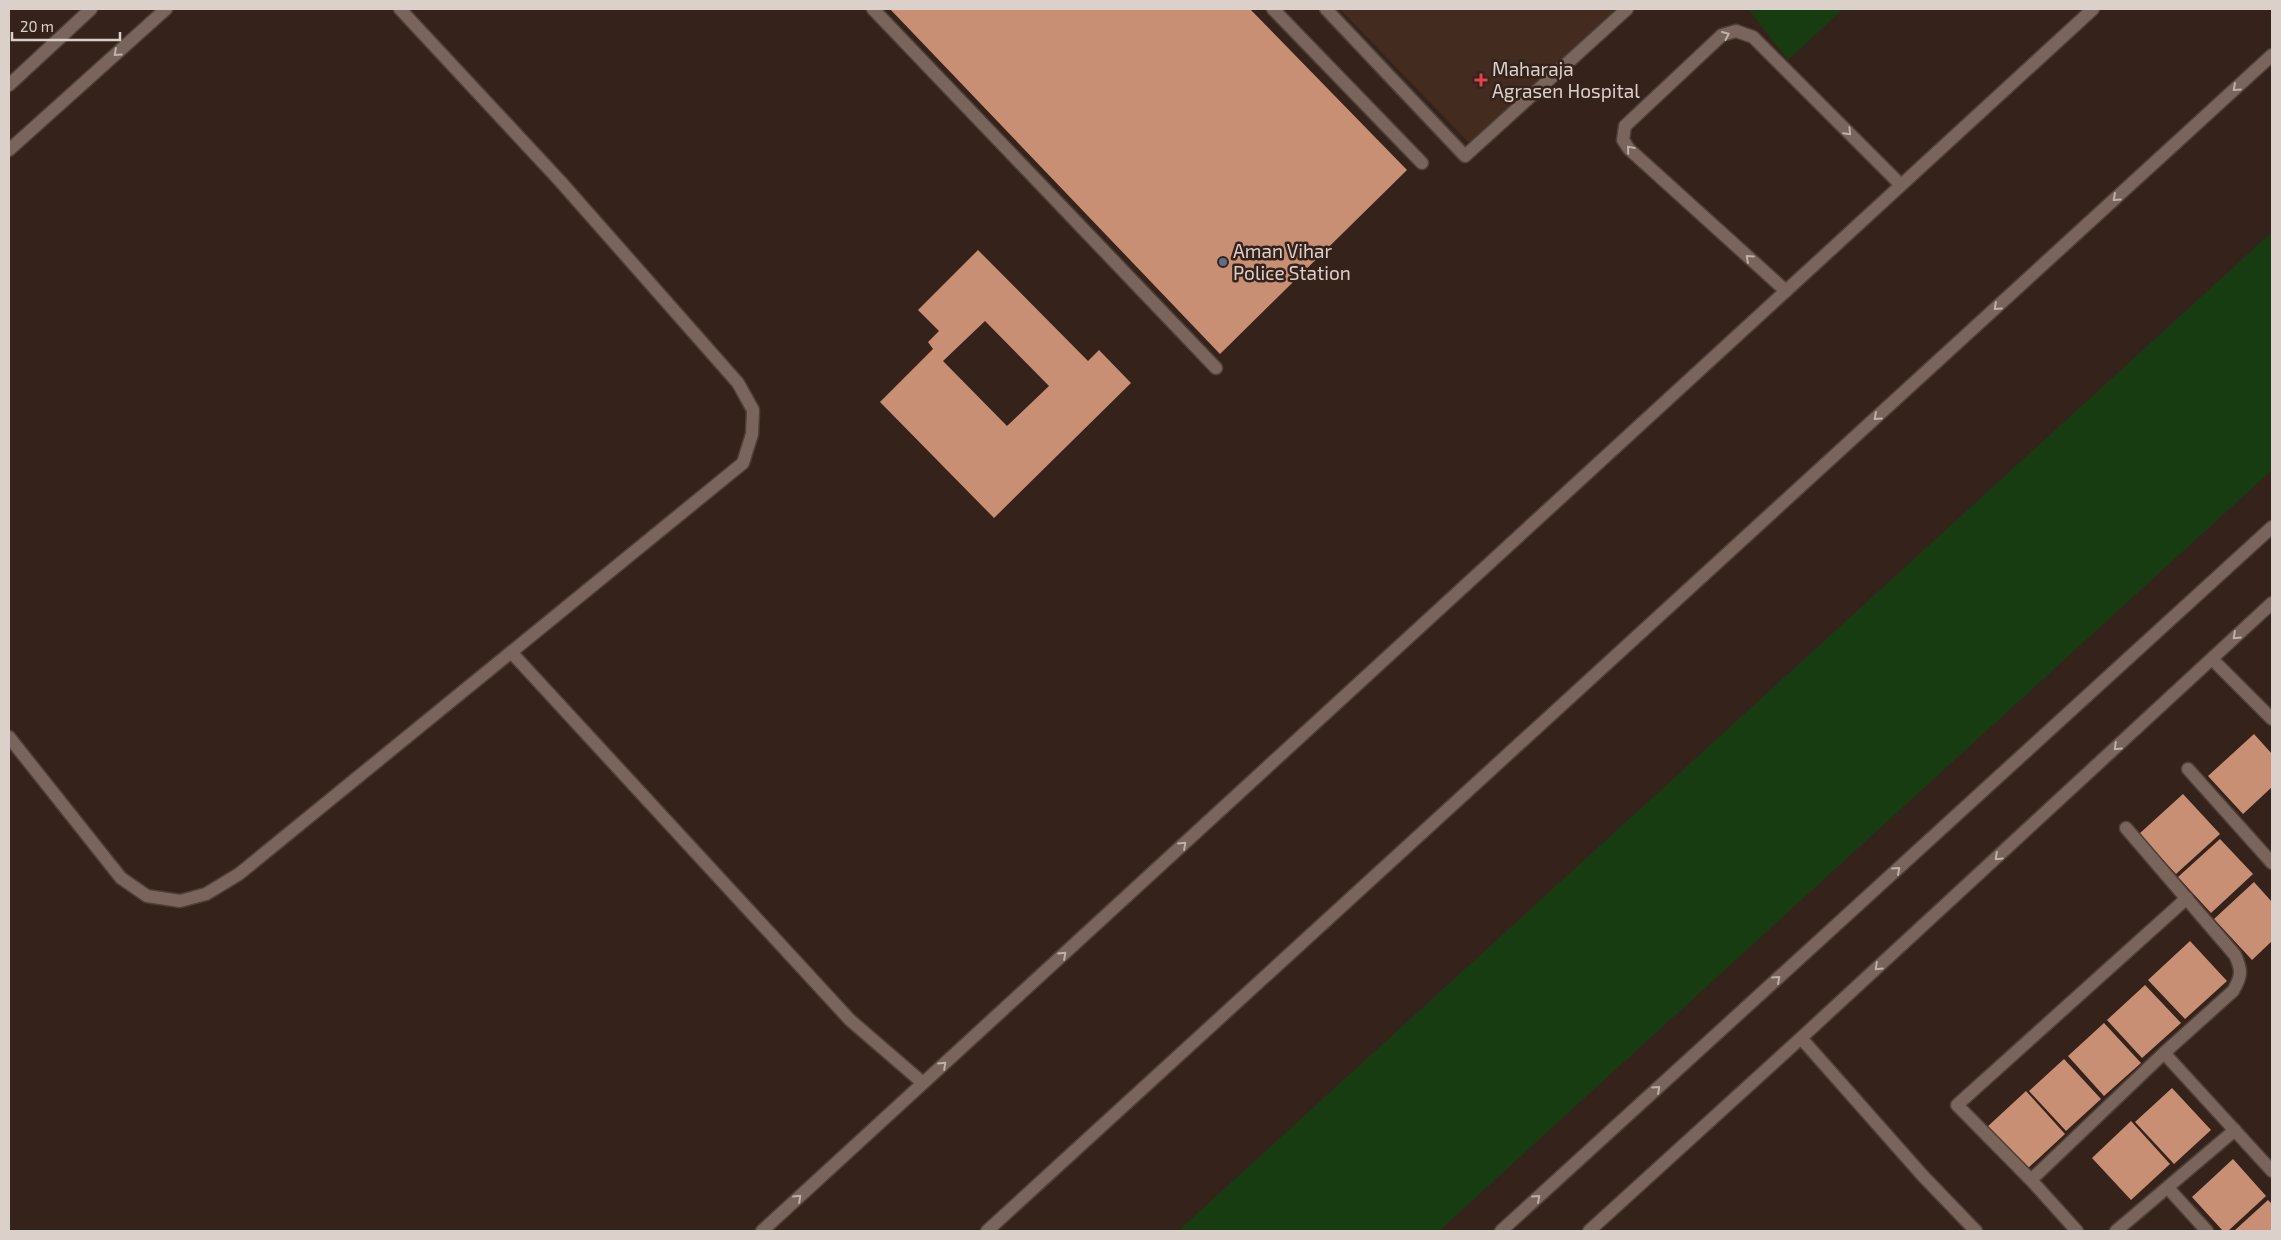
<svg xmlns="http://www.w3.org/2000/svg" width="2281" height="1240" font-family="'Exo 2',sans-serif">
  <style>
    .built { fill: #432b20 }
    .green { fill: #173c12 }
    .building { fill: #c98f75; fill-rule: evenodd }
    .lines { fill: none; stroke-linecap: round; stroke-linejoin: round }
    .service-casing { stroke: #4e3f39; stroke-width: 15 }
    .minor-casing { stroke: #4e3f39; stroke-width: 15 }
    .tertiary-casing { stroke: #4e3f39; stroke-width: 15 }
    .service { stroke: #7a655c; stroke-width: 12 }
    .minor { stroke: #7a655c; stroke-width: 12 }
    .tertiary { stroke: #7a655c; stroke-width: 12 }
    .oneway { stroke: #bfb0aa }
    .health-dot { fill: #e0444e; stroke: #35231b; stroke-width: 2 }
    .service-dot { fill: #5c6f8a; stroke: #35231b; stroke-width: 2 }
    .labels { text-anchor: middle; stroke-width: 5; stroke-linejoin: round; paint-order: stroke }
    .poi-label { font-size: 19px; fill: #dcd0cb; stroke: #35231b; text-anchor: start }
  </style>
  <rect width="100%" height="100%" fill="#35231b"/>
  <path class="built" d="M1340 9H1628L1477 151Z"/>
  <path class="green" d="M1748 9H1843L1788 60Z
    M2272 232V470L1439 1231H1178Z"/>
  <path class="building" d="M890 9H1250L1407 170 1220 354Z
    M978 250 1088 361 1099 350 1131 383 994 518 880 402 933 349 928 342 939 331 918 310ZM985 321 1049 386 1007 426 943 361Z
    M2254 734 2272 754V787L2243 814 2208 776Z
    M2183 794 2220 834 2176 874 2139 834Z
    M2220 839 2253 874 2211 913 2178 877Z
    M2254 882 2272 902V941L2252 960 2214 919Z
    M2190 941 2227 981 2185 1019 2148 980Z
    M2145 985 2181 1023 2142 1058 2107 1020Z
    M2104 1023 2141 1063 2104 1096 2068 1056Z
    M2064 1059 2101 1099 2066 1131 2029 1091Z
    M2172 1088 2211 1130 2174 1164 2135 1122Z
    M2026 1091 2065 1134 2026 1170 1986 1128Z
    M2131 1121 2170 1164 2131 1200 2092 1158Z
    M2233 1159 2266 1196 2228 1231H2223L2192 1197Z
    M2268 1200 2272 1204V1231H2234Z"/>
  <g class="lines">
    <defs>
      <path id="service" d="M1326 9 1465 156 1627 9
        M1786 291 1629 149 1623 140 1625 126 1722 35 1736 31 1753 37 1901 185
        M511 652 850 1020 923 1083
        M2212 659 2272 719
        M9 737 121 878 147 896 180 901 206 894 239 874 743 463 752 434 753 410 738 383 560 181 400 9
        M2188 769 2272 863
        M2164 1053 2272 1171
        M2031 1180 2164 1053 2233 991C2242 976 2242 970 2235 955L2126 828
        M2168 1188 2207 1231
        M2077 1231 2031 1180 1957 1105 2187 898
        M2116 1231 2235 1130"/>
      <path id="minor" d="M873 9 1216 368
        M1273 9 1422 163
        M9 85 91 9
        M9 150 166 9
        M1801 1038 1923 1176 1976 1231
        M1501 1231 2272 527
        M1589 1231 1801 1038 2272 603"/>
      <path id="tertiary" d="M762 1231 2093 9
        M987 1231 2272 55"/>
    </defs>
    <use href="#service" class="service-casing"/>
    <use href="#minor" class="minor-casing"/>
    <use href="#tertiary" class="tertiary-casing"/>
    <use href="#service" class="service"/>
    <use href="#minor" class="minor"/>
    <use href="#tertiary" class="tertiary"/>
  </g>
  <defs><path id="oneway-chevron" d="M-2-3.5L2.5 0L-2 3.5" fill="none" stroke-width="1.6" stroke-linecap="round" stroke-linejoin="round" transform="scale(1.25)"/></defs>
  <g class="oneway">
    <use href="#oneway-chevron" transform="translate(1726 35) rotate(-24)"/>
    <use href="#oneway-chevron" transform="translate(117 53) rotate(138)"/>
    <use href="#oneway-chevron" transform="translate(2236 88) rotate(138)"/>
    <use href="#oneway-chevron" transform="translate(1848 132) rotate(45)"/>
    <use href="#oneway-chevron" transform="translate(1630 149) rotate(-130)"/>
    <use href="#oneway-chevron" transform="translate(2116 198) rotate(138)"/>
    <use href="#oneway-chevron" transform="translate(1749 258) rotate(-138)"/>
    <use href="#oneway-chevron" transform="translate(1997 307) rotate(138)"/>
    <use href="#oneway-chevron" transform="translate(1877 417) rotate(138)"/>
    <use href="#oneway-chevron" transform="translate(2236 636) rotate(137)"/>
    <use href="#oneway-chevron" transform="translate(2117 747) rotate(137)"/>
    <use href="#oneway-chevron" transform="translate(1183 845) rotate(-43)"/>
    <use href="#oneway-chevron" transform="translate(1998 857) rotate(137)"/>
    <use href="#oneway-chevron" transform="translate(1897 870) rotate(-42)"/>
    <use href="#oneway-chevron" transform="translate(1063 955) rotate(-43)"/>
    <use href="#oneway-chevron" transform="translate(1878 967) rotate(137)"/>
    <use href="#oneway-chevron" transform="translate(1777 979) rotate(-42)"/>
    <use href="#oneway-chevron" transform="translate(943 1065) rotate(-43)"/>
    <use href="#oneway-chevron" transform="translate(1657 1089) rotate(-42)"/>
    <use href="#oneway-chevron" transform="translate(798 1198) rotate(-43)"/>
    <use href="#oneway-chevron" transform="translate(1537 1198) rotate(-42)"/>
  </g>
  <path class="health-dot" d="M1478.5 72.5h5v5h5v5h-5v5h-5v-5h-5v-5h5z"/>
  <circle class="service-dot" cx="1223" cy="262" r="5"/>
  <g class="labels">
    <g class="poi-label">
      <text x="1492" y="76">Maharaja<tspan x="1492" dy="22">Agrasen Hospital</tspan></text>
      <text x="1233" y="258">Aman Vihar<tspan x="1233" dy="22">Police Station</tspan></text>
    </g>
  </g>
  <rect width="2281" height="1240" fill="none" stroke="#dcd0cb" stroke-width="20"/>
  <path d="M12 32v8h108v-8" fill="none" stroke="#dcd0cb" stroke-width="2.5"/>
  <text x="20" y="32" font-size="15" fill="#dcd0cb" stroke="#35231b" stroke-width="4" paint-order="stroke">20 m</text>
</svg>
